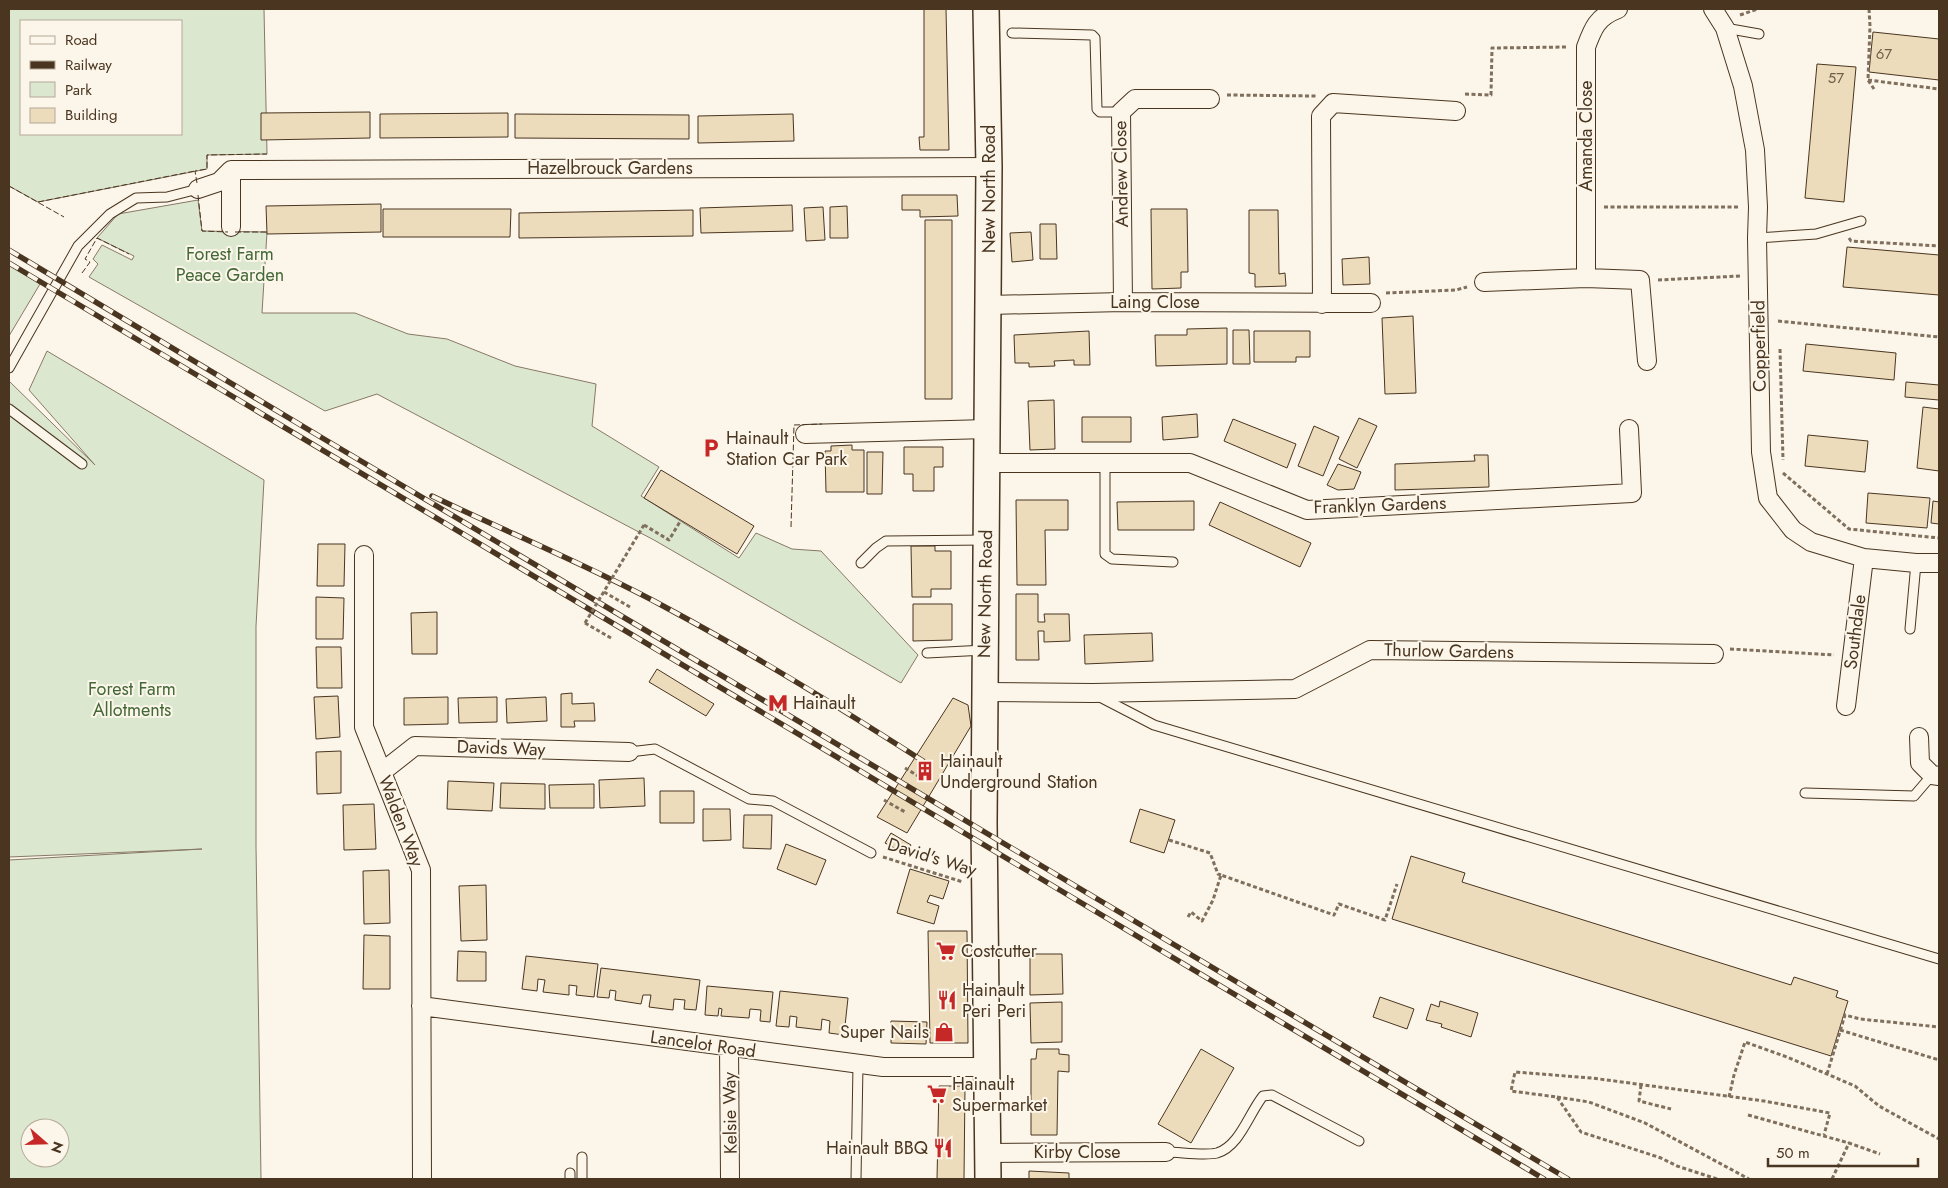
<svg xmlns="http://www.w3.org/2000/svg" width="1948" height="1188" font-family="Jost,sans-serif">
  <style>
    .green { fill: #dce7d0; stroke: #887966; fill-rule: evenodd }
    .building { fill: #ecdcbc; stroke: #4a3520 }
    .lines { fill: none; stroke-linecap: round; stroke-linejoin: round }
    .lane-casing { stroke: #4a3520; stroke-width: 11 }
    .street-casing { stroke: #4a3520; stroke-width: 20 }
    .secondary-casing { stroke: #4a3520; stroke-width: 28 }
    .path { stroke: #7f6f5c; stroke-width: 3; stroke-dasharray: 4 2.5; stroke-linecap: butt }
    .lane { stroke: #fbf6e9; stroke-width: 9 }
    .street { stroke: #fbf6e9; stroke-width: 18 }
    .secondary { stroke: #fbf6e9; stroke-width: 25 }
    .rail-casing { stroke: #4a3520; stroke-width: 5.5 }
    .rail { stroke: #fbf6e9; stroke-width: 4; stroke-dasharray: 11; stroke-linecap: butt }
    .path-bridge { stroke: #7f6f5c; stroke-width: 3; stroke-dasharray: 4 2.5; stroke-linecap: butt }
    .fence { stroke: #4a3520; stroke-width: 1; stroke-dasharray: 6 2.5; stroke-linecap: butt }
    .labels { text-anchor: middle; stroke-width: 4; stroke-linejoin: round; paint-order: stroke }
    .number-label { font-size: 15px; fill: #725f47 }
    .street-label { font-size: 18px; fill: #4a3520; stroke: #fbf6e9 }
    .park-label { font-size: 18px; fill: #436837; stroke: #fbf6e9 }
    .poi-label { font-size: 18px; fill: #4a3520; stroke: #fbf6e9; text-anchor: start }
  </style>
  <rect width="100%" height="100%" fill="#fbf6e9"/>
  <path class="green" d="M9 9H264L267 154 207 155V169L38 202 9 186ZM21 21H181V134H21Z
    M198 200 202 231 267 232 262 313H355L408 334 447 339 515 366 596 384 592 426 659 467 641 496 739 558 756 533 792 549 821 551 918 655 901 683 654 540 377 394 325 411 89 277 98 264 93 259 102 245 132 260 134 256 97 238 118 214Z
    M9 265 40 284 9 336Z
    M47 351 264 480 256 626V846L261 1179H9V860L202 849 9 857V381L95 465 29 390ZM30 1128H60V1158H30Z"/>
  <path class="building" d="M924 9H946L949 150H920L919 137H924Z
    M1873 32 1939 39V80L1869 72Z
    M1817 64 1856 67 1844 202 1805 198Z
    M370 112V138L261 140V113Z
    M508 113V137L380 138V114Z
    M515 114 689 115V139L515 138Z
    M793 114 794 141 698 143V116Z
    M902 195H957L958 216 920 217V210H902Z
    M381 204V232L267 234 266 206Z
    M792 205 793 231 701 233 700 208Z
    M847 206 848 238H830V207Z
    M823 207 825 240 806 241 804 208Z
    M383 209H511L510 237H383Z
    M1151 209H1187L1188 272H1181V288L1152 289Z
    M693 210V236L519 238V213Z
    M1249 210H1278L1279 274 1285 273 1286 286 1255 287V274L1249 273Z
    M925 220H952V399H925Z
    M1040 224H1056L1057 259H1040Z
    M1031 232 1033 260 1012 262 1010 233Z
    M1847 247 1939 255V295L1843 287Z
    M1369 257 1370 284 1343 285 1342 259Z
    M1413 316 1416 393 1385 394 1382 318Z
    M1227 328V364L1156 366 1155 335H1187V329Z
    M1233 330H1249L1250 364H1233Z
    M1089 331 1090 365H1074V360L1054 361 1055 366 1029 367V363H1015L1014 335Z
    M1254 331H1310V357H1296V362H1254Z
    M1806 344 1896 353 1894 380 1803 371Z
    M1906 382 1939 385V400L1905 397Z
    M1054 400 1055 449 1030 450 1028 401Z
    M1923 407 1939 409V471L1917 468Z
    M1197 414 1198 437 1163 440 1162 417Z
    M1082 417H1131V442H1082Z
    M1359 418 1377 426 1357 468 1339 459Z
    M1233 419 1296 444 1287 468 1224 441Z
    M1314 426 1339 437 1323 476 1298 466Z
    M1808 435 1868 441 1865 472 1805 466Z
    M852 445V450H864V492H826L825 451H831V446Z
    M904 447H943V467H934V491H913V474H904Z
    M867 452H883L882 494H867Z
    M1474 455H1488L1489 487 1395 490V464L1475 461Z
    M1338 464 1361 472 1354 489 1338 490 1327 485Z
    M661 470 754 526 737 554 644 498Z
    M1868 493 1930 498 1927 528 1866 523Z
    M1016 500H1068V530H1045L1046 585H1017Z
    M1194 501V530H1118L1117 502Z
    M1933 501 1939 502V524L1931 523Z
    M1220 502 1311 543 1300 567 1209 525Z
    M318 544H345L344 586H317Z
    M911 546H935V551H951V589H931V597H912Z
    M1016 594H1038V622H1045L1044 614H1069L1070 641 1044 642V631H1038L1039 660H1016Z
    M316 597 344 598 343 639H316Z
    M913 604H952V640L913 641Z
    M437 612V654H412L411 613Z
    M1152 633 1153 661 1085 664 1084 635Z
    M316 647H341L342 688H317Z
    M657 669 714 704 706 716 649 682Z
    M572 693V704L594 703 595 721H574L575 727H561V694Z
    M338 696 340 737 316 739 314 697Z
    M448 697V724L404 725V698Z
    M497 697V722L459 723 458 698Z
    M546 697 547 721 507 723 506 699Z
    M953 698 968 705 971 726 907 833 877 817Z
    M341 751V793L317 794 316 752Z
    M644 778 645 806 600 808 599 780Z
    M448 781 494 783 492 811 447 809Z
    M501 783 545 784V809L500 808Z
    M594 784V808H550L549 785Z
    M660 791H694V823H660Z
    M374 804 376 849 344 850 343 805Z
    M703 809H730L731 840 703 841Z
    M1140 809 1175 820 1164 853 1130 842Z
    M744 815H772L771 849 743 848Z
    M891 833 911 845 906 854 885 843Z
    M786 844 826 860 816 885 777 869Z
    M1411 856 1465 873 1462 882 1791 985 1794 977 1838 991 1836 997 1848 1001 1831 1056 1392 919Z
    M910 869 949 881 943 899 930 895 927 902 939 906 934 924 897 913Z
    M389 870 390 923 364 924 363 871Z
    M486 885 487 940 461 941 459 886Z
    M928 931H967L968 1043H930Z
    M364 935 390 936V989H363Z
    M458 951 486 952V981H457Z
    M1030 954H1062L1063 994 1030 995Z
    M526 956 598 964 594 997 576 995 577 986 569 985V995L543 992 545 980 538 979 537 991 522 989Z
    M601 968 700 980 696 1010 684 1009 685 1000 674 999 673 1010 649 1007 651 995H643L641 1004 615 1000 616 991 610 990 609 998 597 997Z
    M707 986 773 992 770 1022 760 1021 761 1010 750 1009 749 1018 721 1016 722 1009 719 1008 718 1016 705 1015Z
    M780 991 848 998 844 1035 829 1033 830 1021 822 1019 821 1030 796 1027 797 1017 790 1016 789 1027 776 1026Z
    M1380 997 1414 1009 1407 1029 1373 1017Z
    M1440 1001 1478 1013 1471 1037 1441 1027 1442 1024 1426 1020 1431 1004 1439 1007Z
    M1062 1002V1042L1031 1043 1030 1003Z
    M891 1021 927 1022 926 1044 891 1043Z
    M1037 1049H1059V1054L1069 1055V1072L1058 1071 1057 1135H1031V1059H1036Z
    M1201 1049 1234 1068 1191 1143 1158 1124Z
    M939 1086H965L964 1179H937Z
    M1029 1171 1069 1173V1179H1029Z"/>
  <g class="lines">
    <defs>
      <path id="lane" d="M1725 28 1759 34
        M1012 33 1092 35 1095 38 1097 109 1100 112H1121
        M1757 238 1816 234 1861 221
        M9 368 78 246 110 214 136 198 167 197 198 189
        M9 409 82 464
        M1105 463V554L1112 559 1173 562
        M861 563 876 548 886 541 986 540
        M1910 629 1916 563
        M927 653 985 650
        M1100 697 1154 725 1939 959
        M629 752 655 749 749 799 773 801 871 853
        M1805 793 1914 796 1932 775
        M1166 1152C1180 1152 1204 1156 1217 1153 1240 1146 1249 1113 1263 1096L1272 1095 1359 1141
        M582 1157V1179
        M570 1173V1179
        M856 1179 858 1065"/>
      <path id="street" d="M1713 9 1725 28 1743 86 1755 150 1758 207 1757 238 1761 452 1768 498 1793 530 1811 542 1864 558 1916 563H1939
        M231 170V227
        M198 189 219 182 231 170 989 167
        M1586 278V47C1593 28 1597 17 1618 9
        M1484 282 1586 278 1640 280 1647 361
        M1123 302 1121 112 1135 99H1210
        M1322 304 1321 116 1333 103 1456 111
        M989 305 1123 302 1371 303
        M805 434 987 429
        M987 463H1190L1307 510 1632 493 1629 429
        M364 555V727L421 870 422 1179
        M984 692 1093 693 1295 689 1370 650 1714 654
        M1846 706 1864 558
        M1919 737 1920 763 1932 775 1939 776
        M382 772 415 746 629 752
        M421 1006 883 1067H986
        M729 1047 730 1179
        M988 1153 1166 1152"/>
      <path id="secondary" d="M986 9 989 167 984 823 988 1179"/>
    </defs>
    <use href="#lane" class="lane-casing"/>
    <use href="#street" class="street-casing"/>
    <use href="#secondary" class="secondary-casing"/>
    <path class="path" d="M1869 9 1870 26 1868 80 1874 89
      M1740 15 1758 9
      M1868 80 1939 89
      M1465 94 1491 95 1492 48 1568 47
      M1227 95 1316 96
      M1604 207H1740
      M1849 238 1851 241 1939 246
      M1658 280 1740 276
      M1386 293 1456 290 1467 287
      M1778 321 1939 337
      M1780 349 1783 460
      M1783 473 1849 529 1939 538
      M644 525 669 540 681 520
      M604 592 630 607
      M585 623 611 638
      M1730 649 1834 655
      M905 768 923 779
      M884 800 905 812
      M1169 840 1210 853 1218 874 1221 875
      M883 857 963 882
      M1188 917 1191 912 1202 921 1213 900 1221 875 1334 915 1339 904 1385 920 1397 884
      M1840 1030 1939 1060
      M1827 1074 1845 1015 1860 1019 1939 1027
      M1641 1085 1639 1101 1671 1109
      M1557 1097 1589 1102 1645 1123 1749 1179
      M1729 1097 1734 1075 1745 1042 1787 1057 1855 1086 1879 1106 1939 1139
      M1748 1115 1849 1143
      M1717 1179 1677 1166 1661 1158 1581 1132 1557 1097 1511 1091 1515 1072 1592 1078 1764 1101 1830 1113 1824 1135
      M1832 1179 1849 1143 1880 1154"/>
    <use href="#lane" class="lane"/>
    <use href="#street" class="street"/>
    <use href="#secondary" class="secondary"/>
    <defs>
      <path id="rail" d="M9 250 324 439 1568 1179
        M9 263 1544 1179
        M432 496C509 533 590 566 665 607 753 654 839 707 923 761"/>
    </defs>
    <use href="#rail" class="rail-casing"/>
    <use href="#rail" class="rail"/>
    <path class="path-bridge" d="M585 623 644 525"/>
    <path class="fence" d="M197 183 195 171 207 169V155L267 154
      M9 186 64 217
      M198 195 202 231 228 232
      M38 202 195 171
      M235 232H267
      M82 273 90 262 85 259 97 238 129 254
      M791 527 794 425 822 424"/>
  </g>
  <defs>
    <symbol id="parking-bare" viewBox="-9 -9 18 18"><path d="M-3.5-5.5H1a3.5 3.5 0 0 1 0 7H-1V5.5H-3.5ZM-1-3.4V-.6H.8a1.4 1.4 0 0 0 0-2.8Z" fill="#c62828" stroke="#fbf6e9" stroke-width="2.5" paint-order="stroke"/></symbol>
    <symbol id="metro-bare" viewBox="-9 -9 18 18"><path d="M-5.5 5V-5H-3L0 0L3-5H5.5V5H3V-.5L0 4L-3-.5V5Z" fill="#c62828" stroke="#fbf6e9" stroke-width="2.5" paint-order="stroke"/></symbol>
    <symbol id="building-bare" viewBox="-9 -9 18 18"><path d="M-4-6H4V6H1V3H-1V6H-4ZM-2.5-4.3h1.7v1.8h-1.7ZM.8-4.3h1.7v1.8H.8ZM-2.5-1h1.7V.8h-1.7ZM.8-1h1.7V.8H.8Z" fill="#c62828" stroke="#fbf6e9" stroke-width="2.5" paint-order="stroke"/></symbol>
    <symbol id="supermarket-bare" viewBox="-9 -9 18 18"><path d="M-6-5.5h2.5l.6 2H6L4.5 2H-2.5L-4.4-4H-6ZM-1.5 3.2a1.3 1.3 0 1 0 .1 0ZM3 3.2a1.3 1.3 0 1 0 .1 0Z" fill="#c62828" stroke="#fbf6e9" stroke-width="2.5" paint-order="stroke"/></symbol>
    <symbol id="restaurant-bare" viewBox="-9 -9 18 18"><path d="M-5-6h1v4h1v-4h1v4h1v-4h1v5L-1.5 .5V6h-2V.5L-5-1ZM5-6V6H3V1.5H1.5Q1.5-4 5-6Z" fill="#c62828" stroke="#fbf6e9" stroke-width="2.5" paint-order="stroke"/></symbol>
    <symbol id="shop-bare" viewBox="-9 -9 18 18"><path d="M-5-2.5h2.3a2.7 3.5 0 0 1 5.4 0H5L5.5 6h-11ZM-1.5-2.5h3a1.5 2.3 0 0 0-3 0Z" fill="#c62828" stroke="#fbf6e9" stroke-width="2.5" paint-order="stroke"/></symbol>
  </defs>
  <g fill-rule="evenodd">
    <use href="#parking-bare" x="697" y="434" width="28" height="28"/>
    <use href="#metro-bare" x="764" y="689" width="28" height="28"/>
    <use href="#building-bare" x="911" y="757" width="28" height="28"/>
    <use href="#supermarket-bare" x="932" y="937" width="28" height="28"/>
    <use href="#restaurant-bare" x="933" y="986" width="28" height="28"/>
    <use href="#shop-bare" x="930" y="1018" width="28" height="28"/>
    <use href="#supermarket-bare" x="923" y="1080" width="28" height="28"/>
    <use href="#restaurant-bare" x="929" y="1134" width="28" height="28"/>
  </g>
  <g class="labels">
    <g class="number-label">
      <text x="1884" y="59">67</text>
      <text x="1836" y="83">57</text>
    </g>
    <g class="street-label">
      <text transform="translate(1586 136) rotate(-90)" y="6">Amanda Close</text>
      <text x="610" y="174">Hazelbrouck Gardens</text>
      <text transform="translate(1121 174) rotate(-91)" y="6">Andrew Close</text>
      <text transform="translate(989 189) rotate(-90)" y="6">New North Road</text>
      <text x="1155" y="308">Laing Close</text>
      <text transform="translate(1759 346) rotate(-91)" y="6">Copperfield</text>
      <text transform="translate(1380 505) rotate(-2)" y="6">Franklyn Gardens</text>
      <text transform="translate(985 594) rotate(-89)" y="6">New North Road</text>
      <text transform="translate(1855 632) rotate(-83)" y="6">Southdale</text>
      <text transform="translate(1449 651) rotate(1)" y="6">Thurlow Gardens</text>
      <text transform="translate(501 748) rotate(2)" y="6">Davids Way</text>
      <text transform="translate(401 821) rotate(69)" y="6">Walden Way</text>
      <text transform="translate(932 857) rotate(17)" y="6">David's Way</text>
      <text transform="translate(703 1044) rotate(8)" y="6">Lancelot Road</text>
      <text transform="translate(730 1113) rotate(-91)" y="6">Kelsie Way</text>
      <text x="1077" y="1158">Kirby Close</text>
    </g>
    <g class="park-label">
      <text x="230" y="260">Forest Farm<tspan x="230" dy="21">Peace Garden</tspan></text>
      <text x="132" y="695">Forest Farm<tspan x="132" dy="21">Allotments</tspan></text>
    </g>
    <g class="poi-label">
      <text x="726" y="444">Hainault<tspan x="726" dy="21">Station Car Park</tspan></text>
      <text x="793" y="709">Hainault</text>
      <text x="940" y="767">Hainault<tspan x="940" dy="21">Underground Station</tspan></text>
      <text x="961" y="957">Costcutter</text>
      <text x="962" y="996">Hainault<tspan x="962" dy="21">Peri Peri</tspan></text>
      <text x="929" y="1038" text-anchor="end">Super Nails</text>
      <text x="952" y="1090">Hainault<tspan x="952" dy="21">Supermarket</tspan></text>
      <text x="928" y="1154" text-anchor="end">Hainault BBQ</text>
    </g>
  </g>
  <rect width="1948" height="1188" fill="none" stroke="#4a3520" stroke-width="20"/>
  <rect x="20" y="20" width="162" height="115" fill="#fbf6e9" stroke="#b4a999"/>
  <rect x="30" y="36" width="25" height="8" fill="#fbf6e9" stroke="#b4a999"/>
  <text x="65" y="45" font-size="15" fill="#4a3520">Road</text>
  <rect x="30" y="61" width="25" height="8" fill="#4a3520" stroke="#b4a999"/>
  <text x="65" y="70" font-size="15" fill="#4a3520">Railway</text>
  <rect x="30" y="82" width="25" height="15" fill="#dce7d0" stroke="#b4a999"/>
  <text x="65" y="95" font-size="15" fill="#4a3520">Park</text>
  <rect x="30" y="108" width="25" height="15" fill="#ecdcbc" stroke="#b4a999"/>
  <text x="65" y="120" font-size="15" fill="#4a3520">Building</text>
  <g transform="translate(45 1143) rotate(110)"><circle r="24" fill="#fbf6e9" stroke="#b4a999"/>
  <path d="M0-4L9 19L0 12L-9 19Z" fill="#c62828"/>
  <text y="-8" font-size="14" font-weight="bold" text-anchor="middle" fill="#4a3520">N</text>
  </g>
  <path d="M1768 1158v8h150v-8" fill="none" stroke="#4a3520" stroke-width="2.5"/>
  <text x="1776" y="1158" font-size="15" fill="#4a3520" stroke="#fbf6e9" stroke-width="4" paint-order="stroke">50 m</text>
</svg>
